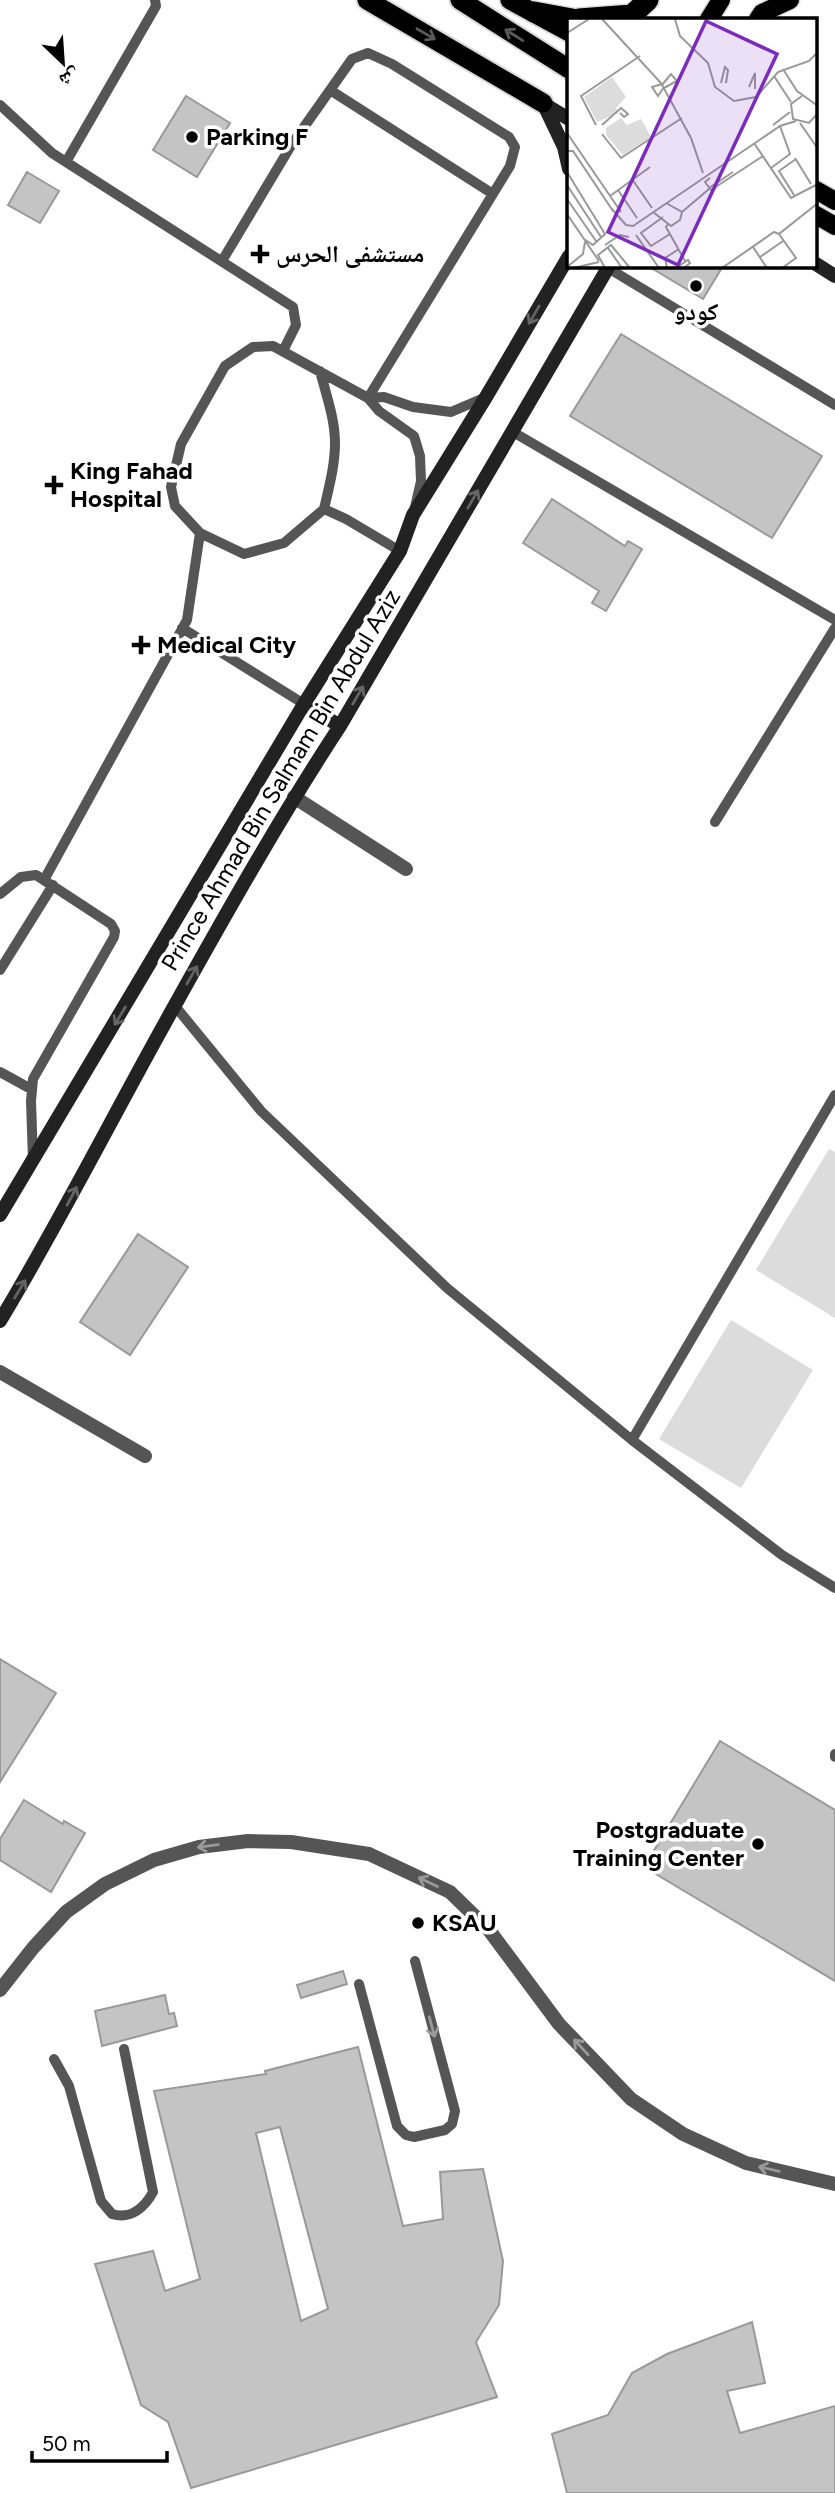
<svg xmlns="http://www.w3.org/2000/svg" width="835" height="2493" font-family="Figtree,'Noto Naskh Arabic',sans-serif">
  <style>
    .green { fill: #dcdcdc }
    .building { fill: #c4c4c4; stroke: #999; stroke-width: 2; fill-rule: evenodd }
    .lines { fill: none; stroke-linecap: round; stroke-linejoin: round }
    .primary-casing { stroke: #dbdbdb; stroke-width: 21 }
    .trunk-casing { stroke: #dbdbdb; stroke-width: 23 }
    .motorway-casing { stroke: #dbdbdb; stroke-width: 24 }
    .service { stroke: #555; stroke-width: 10 }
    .minor { stroke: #555; stroke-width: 14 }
    .tertiary { stroke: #555; stroke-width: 14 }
    .secondary { stroke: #222; stroke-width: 14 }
    .primary { stroke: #000; stroke-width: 18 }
    .trunk { stroke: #000; stroke-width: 19 }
    .motorway { stroke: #000; stroke-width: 21 }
    .oneway { stroke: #595959 }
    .oneway2 { stroke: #646464 }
    .oneway3 { stroke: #999 }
    .poi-dot { fill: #000; stroke: #fff; stroke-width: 2.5 }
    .labels { text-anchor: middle; stroke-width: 7; stroke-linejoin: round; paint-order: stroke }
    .poi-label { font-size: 24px; font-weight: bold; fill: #000; stroke: #fff; text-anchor: start }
    .street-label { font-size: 24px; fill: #000; stroke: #fff }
    .inset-road { fill: none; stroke: #999; stroke-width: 2 }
    .view { fill: #7b2cbf; fill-opacity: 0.15; stroke: #7b2cbf; stroke-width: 3.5 }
    .inset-edge { fill: none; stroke: #000; stroke-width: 3.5 }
  </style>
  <rect width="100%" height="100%" fill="#fff"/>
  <path class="green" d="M829 1149 835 1152V1318L756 1270Z
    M731 1320 813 1370 741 1488 659 1439Z"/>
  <path class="building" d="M186 96 230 123 197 177 153 150Z
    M27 172 59 191 40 223 8 205Z
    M648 266H723L703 299Z
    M621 334 822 456 772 538 570 416Z
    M552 499 625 546 628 541 642 549 606 611 592 603 599 591 523 543Z
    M138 1234 188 1267 130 1355 80 1322Z
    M0 1659 56 1693 0 1782Z
    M720 1741 835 1810V1981L644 1867Z
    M24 1800 63 1824 64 1821 85 1833 51 1892 0 1860V1839Z
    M343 1971 347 1984 301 1998 297 1985Z
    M165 1995 169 2014 174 2013 177 2026 102 2046 95 2011Z
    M358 2047 403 2226 443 2219 440 2172 483 2169 503 2261 499 2305 476 2342 497 2397 191 2488 168 2422 141 2405 95 2264 153 2251 165 2291 200 2279 154 2091 266 2074 265 2071ZM280 2127 328 2309 301 2321 256 2133Z
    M752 2322 765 2383 727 2391 740 2433 835 2406V2493H567L552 2434 608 2415 632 2373 667 2354Z"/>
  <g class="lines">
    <defs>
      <path id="primary" d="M709 19 721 0
        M758 19 762 13 790 0
        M816 190 835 201
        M816 215 835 226"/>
      <path id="trunk" d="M367 0 543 103
        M460 0 569 69
        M510 0 569 32"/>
      <path id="motorway" d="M534 12 572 19
        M579 19 632 15 648 0"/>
    </defs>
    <use href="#primary" class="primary-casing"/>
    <use href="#trunk" class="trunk-casing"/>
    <use href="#motorway" class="motorway-casing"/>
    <path class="service" d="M330 90 493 194
      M0 105 52 153 293 307 296 325 283 351
      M66 162 156 6 155 0
      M222 261 292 144 352 59 368 53 392 64 509 137 515 147 510 166 368 398
      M608 268 835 405
      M320 371C326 394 335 419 335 443 335 465 329 487 324 509
      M368 398 384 397 413 407 451 412 486 397
      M513 432 835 620
      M400 551 346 519 324 509 284 543 244 554 200 533 175 506 171 487 181 444 225 366 253 347 273 346 368 398 379 411 414 436 420 456 421 481 415 507
      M182 628 304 704
      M715 822 835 628
      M44 880 187 620 200 533
      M0 894 21 877 36 875 111 924 115 931 114 937 33 1079 31 1101 33 1160
      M0 970 53 885
      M175 1006 261 1111 447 1288 632 1440 782 1555 835 1588
      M0 1072 31 1089
      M632 1440 835 1095
      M835 1754V1757
      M359 1984 397 2126 406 2135 414 2137 445 2130 452 2124 455 2111 415 1961
      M54 2059 69 2086 101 2201 112 2214C131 2220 145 2207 153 2192L124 2049"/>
    <path class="minor" d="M294 797 406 869
      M0 1372 145 1456"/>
    <path class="tertiary" d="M0 1990 33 1948 66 1912 105 1884 154 1860 199 1847 248 1841 291 1842 369 1854 450 1892 489 1930 559 2024 631 2099 683 2134 746 2163 835 2184"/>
    <path class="secondary" d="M543 103 564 147 569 169
      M544 104 569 119
      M816 264 835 276
      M304 704 340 726
      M0 1215 304 704 400 551 413 515 486 397 569 256
      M0 1321C62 1218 116 1110 175 1005 228 910 281 816 340 726L609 266"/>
    <use href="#primary" class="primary"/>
    <use href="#trunk" class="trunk"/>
    <use href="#motorway" class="motorway"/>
  </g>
  <defs><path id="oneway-shaft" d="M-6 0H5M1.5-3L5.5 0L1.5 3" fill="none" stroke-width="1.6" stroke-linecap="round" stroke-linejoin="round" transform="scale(1.75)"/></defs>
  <g class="oneway">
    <use href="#oneway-shaft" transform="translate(426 34) rotate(30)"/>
    <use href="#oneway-shaft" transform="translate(514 35) rotate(-148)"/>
  </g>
  <g class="oneway2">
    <use href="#oneway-shaft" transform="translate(534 315) rotate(120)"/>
    <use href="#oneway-shaft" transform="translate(473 499) rotate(-60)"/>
    <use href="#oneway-shaft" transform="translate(358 695) rotate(-60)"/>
    <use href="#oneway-shaft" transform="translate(192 975) rotate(-60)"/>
    <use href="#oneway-shaft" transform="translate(120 1016) rotate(121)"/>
    <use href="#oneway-shaft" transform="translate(72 1196) rotate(-62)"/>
    <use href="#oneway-shaft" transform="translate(20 1289) rotate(-59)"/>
  </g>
  <g class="oneway3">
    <use href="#oneway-shaft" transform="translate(208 1846) rotate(172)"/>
    <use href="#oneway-shaft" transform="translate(428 1882) rotate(-154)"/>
    <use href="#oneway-shaft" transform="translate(432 2027) rotate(75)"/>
    <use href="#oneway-shaft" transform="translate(581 2047) rotate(-133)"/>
    <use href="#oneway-shaft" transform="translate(769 2169) rotate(-167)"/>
  </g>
  <g class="poi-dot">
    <circle cx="192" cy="137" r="7"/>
    <path d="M256.5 243.5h7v7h7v7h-7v7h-7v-7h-7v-7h7z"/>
    <circle cx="696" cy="286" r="7"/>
    <path d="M50.5 474.5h7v7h7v7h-7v7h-7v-7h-7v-7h7z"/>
    <path d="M137.5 634.5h7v7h7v7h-7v7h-7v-7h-7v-7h7z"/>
    <circle cx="758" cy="1844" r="7"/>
    <circle cx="418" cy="1923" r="7"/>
  </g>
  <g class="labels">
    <g class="poi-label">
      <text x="206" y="145">Parking F</text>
      <text x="276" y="262">مستشفى الحرس</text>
      <text x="696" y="320" text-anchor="middle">كودو</text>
      <text x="70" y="479">King Fahad<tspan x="70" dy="28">Hospital</tspan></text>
      <text x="157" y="653">Medical City</text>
      <text x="744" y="1838" text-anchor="end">Postgraduate<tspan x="744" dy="28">Training Center</tspan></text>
      <text x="432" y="1931">KSAU</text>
    </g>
    <g class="street-label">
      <text transform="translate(281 780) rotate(-59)" y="8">Prince Ahmad Bin Salmam Bin Abdul Aziz</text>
    </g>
  </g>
  <g transform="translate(567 18)">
    <rect width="250" height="250" fill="#fff"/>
    <path d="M45 59 59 79 49 90 51 95 30 104 17 79ZM54 100 60 107 74 101 84 119 56 137 39 117V110Z" fill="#dcdcdc"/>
    <path class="inset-road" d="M35 1 94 65 124 120 136 155M108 1 113 18 141 45 148 69 167 83 189 79 211 54 242 43 251 34M0 15 22 1M216 51 230 73 251 88M207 58 224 84M154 65 158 49 161 52 159 65M95 66 85 69 91 78 97 69M95 67 104 56 110 63 97 70M182 69 188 55V71M235 78 224 86 226 101 242 105 251 95M233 105 251 131M29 107 14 78 73 38M35 107 54 90 61 96 57 99 53 95M206 107 223 94M0 115 54 194M35 116 54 140 115 100M187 125 224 180 249 167M0 133H6L46 193M228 140 244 166M204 150 223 136 213 108 229 103M0 154 38 216 26 227 17 221M143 160 138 164 144 172 196 138M65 161 85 190M0 167 34 219M142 170 166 154M51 172 70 200M227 177 212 153 229 141M43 178 83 149M0 181 29 223M44 190 59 207 66 208 213 108M86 194 104 208 113 202 115 194 99 185M115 194 142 171M0 196 32 243M96 199 74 215 84 228 103 216M101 206 99 209 118 243M69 217 92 250M38 227 53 217 62 219M186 229 200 250M41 230 55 250M193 239 216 223M0 249 16 236 18 224M6 250 32 244M38 250 31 237 44 227 63 250M100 250 98 240 112 231M109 250 121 242 123 245 117 250M155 250 207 214 212 216M215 250 229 240 212 216 251 185"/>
    <path class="view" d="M139 3 210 36 111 247 41 214Z"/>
    <rect width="250" height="250" class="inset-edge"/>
  </g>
  <g transform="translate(63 63) rotate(155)" stroke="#ffffff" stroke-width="5" paint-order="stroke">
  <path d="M0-5L12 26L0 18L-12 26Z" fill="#000000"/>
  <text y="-10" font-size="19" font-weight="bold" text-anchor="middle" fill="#000000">ش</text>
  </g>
  <path d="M32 2451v10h135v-10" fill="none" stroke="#000000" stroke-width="3.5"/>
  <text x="42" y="2451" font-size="21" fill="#000000" stroke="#ffffff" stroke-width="5" paint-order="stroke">50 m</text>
</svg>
